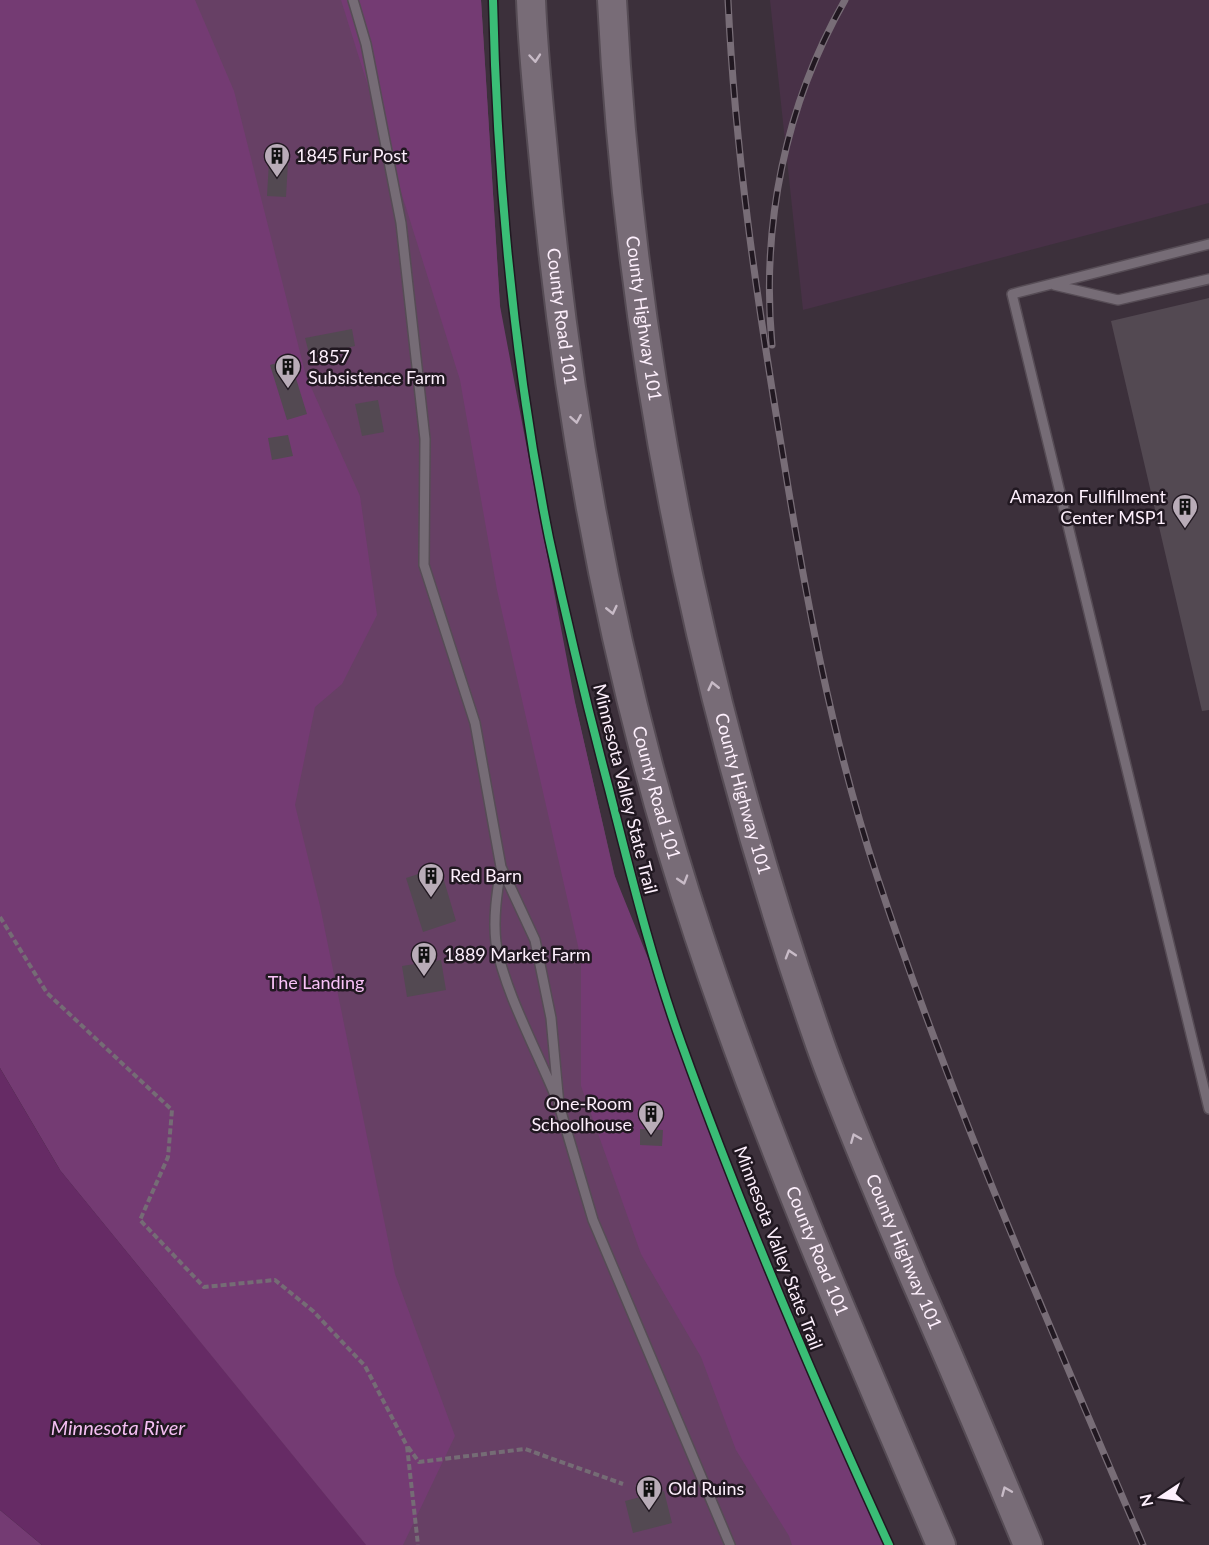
<svg xmlns="http://www.w3.org/2000/svg" width="1209" height="1545" font-family="Lato,sans-serif">
  <style>
    .built { fill: #483147 }
    .green { fill: #674065 }
    .forest { fill: #743b73 }
    .water { fill: #662b65 }
    .building { fill: #534952 }
    .lines { fill: none; stroke-linecap: round; stroke-linejoin: round }
    .lane-casing { stroke: #564c55; stroke-width: 12 }
    .primary-casing { stroke: #564c55; stroke-width: 32 }
    .path { stroke: #756c75; stroke-width: 4; stroke-dasharray: 6 3; stroke-linecap: butt }
    .lane { stroke: #766c76; stroke-width: 9 }
    .primary { stroke: #786c77; stroke-width: 28 }
    .rail-casing { stroke: #786d77; stroke-width: 7 }
    .rail { stroke: #211821; stroke-width: 4.5; stroke-dasharray: 14; stroke-linecap: butt }
    .cycleway-casing { stroke: #211821; stroke-width: 11 }
    .cycleway { stroke: #3abd76; stroke-width: 8 }
    .oneway { stroke: #c8bbc7 }
    .labels { text-anchor: middle; stroke-width: 5; stroke-linejoin: round; paint-order: stroke }
    .poi-label { font-size: 18px; fill: #fdeffc; stroke: #211821; text-anchor: start }
    .street-label { font-size: 18px; fill: #fdeffc; stroke: #211821 }
    .park-label { font-size: 18px; fill: #f9c2f7; stroke: #211821 }
    .water-label { font-size: 20px; font-style: italic; fill: #f5bff3; stroke: #211821 }
  </style>
  <rect width="100%" height="100%" fill="#3c303b"/>
  <path class="built" d="M770 0H1209V203L803 310Z"/>
  <path class="green" d="M0 0H481L506 404 616 881 885 1545H342L175 1311 60 1170Z"/>
  <path class="forest" d="M0 0H195L234 91 306 376 360 496 377 615 342 684 315 707 295 805 320 906 395 1274 455 1436 403 1545H366L60 1170 0 1068Z
    M341 0H481L500 306 575 702 614 874 885 1545H792L789 1536 736 1450 701 1357 641 1254 581 1086V959L497 590 460 380Z
    M0 1510 42 1545H0Z"/>
  <path class="water" d="M0 1068 60 1170 366 1545H42L0 1510Z"/>
  <path class="building" d="M269 161 288 162 286 197 267 196Z
    M1209 298V710L1202 711 1111 321Z
    M352 329 355 346 310 357 305 338Z
    M290 359 307 414 287 420 270 365Z
    M378 400 384 432 362 436 355 404Z
    M288 435 293 456 272 460 268 438Z
    M440 867 456 921 423 932 406 878Z
    M441 960 446 990 407 997 402 966Z
    M640 1129 663 1130 662 1146 640 1145Z
    M664 1491 672 1523 633 1533 625 1501Z"/>
  <g class="lines">
    <defs>
      <path id="lane" d="M353 0 366 44 401 223 425 439 424 565 475 723 501 867 535 940 551 1018 559 1105 593 1220 730 1545
        M1209 244 1012 294 1209 1109
        M1054 285 1118 300 1209 279
        M501 868C497 892 493 918 496 943 504 990 536 1049 555 1095"/>
      <g id="primary">
        <path id="s1" d="M531 0C533 54 539 107 544 161 568 423 616 686 699 936 768 1144 855 1344 941 1545"/>
        <path id="s2" d="M612 0C630 356 703 708 820 1044 848 1123 882 1200 914 1277 953 1366 991 1456 1028 1545"/>
      </g>
    </defs>
    <use href="#lane" class="lane-casing"/>
    <use href="#primary" class="primary-casing"/>
    <path class="path" d="M0 917 47 993 172 1110 168 1157 140 1220 204 1287 275 1280 313 1311 365 1366 407 1446 418 1545
      M408 1447 419 1462 525 1449 623 1484"/>
    <use href="#lane" class="lane"/>
    <use href="#primary" class="primary"/>
    <defs>
      <path id="rail" d="M728 0C735 151 757 300 782 450 805 593 831 737 877 876 952 1104 1049 1324 1143 1545
        M772 345C761 225 785 105 845 0"/>
    </defs>
    <use href="#rail" class="rail-casing"/>
    <use href="#rail" class="rail"/>
    <defs>
      <path id="cycleway" d="M493 0C497 178 514 363 549 538 567 622 587 706 609 789 631 875 652 962 682 1045 743 1215 814 1381 889 1545"/>
    </defs>
    <use href="#cycleway" class="cycleway-casing"/>
    <use href="#cycleway" class="cycleway"/>
  </g>
  <defs><path id="oneway-chevron" d="M-2-3.5L2.5 0L-2 3.5" fill="none" stroke-width="1.6" stroke-linecap="round" stroke-linejoin="round" transform="scale(1.5)"/></defs>
  <g class="oneway">
    <use href="#oneway-chevron" transform="translate(535 58) rotate(85)"/>
    <use href="#oneway-chevron" transform="translate(576 419) rotate(80)"/>
    <use href="#oneway-chevron" transform="translate(612 610) rotate(77)"/>
    <use href="#oneway-chevron" transform="translate(713 686) rotate(-103)"/>
    <use href="#oneway-chevron" transform="translate(683 880) rotate(73)"/>
    <use href="#oneway-chevron" transform="translate(790 954) rotate(-107)"/>
    <use href="#oneway-chevron" transform="translate(855 1138) rotate(-112)"/>
    <use href="#oneway-chevron" transform="translate(1006 1491) rotate(-113)"/>
  </g>
  <defs>
    <symbol id="building-pin" viewBox="-11 -11 22 30"><path d="M0 17L-7.5 6A9.5 9.5 0 1 1 7.5 6Z" fill="#b9acb8" stroke="#211821"/><path d="M-4-6H4V6H1V3H-1V6H-4ZM-2.5-4.3h1.7v1.8h-1.7ZM.8-4.3h1.7v1.8H.8ZM-2.5-1h1.7V.8h-1.7ZM.8-1h1.7V.8H.8Z" fill="#111"/></symbol>
  </defs>
  <g fill-rule="evenodd">
    <use href="#building-pin" x="262" y="141" width="30" height="40"/>
    <use href="#building-pin" x="273" y="352" width="30" height="40"/>
    <use href="#building-pin" x="1170" y="492" width="30" height="40"/>
    <use href="#building-pin" x="416" y="861" width="30" height="40"/>
    <use href="#building-pin" x="409" y="940" width="30" height="40"/>
    <use href="#building-pin" x="636" y="1099" width="30" height="40"/>
    <use href="#building-pin" x="634" y="1474" width="30" height="40"/>
  </g>
  <g class="labels">
    <g class="poi-label">
      <text x="296" y="162">1845 Fur Post</text>
      <text x="308" y="363">1857<tspan x="308" dy="21">Subsistence Farm</tspan></text>
      <text x="1166" y="503" text-anchor="end">Amazon Fullfillment<tspan x="1166" dy="21">Center MSP1</tspan></text>
      <text x="450" y="882">Red Barn</text>
      <text x="444" y="961">1889 Market Farm</text>
      <text x="632" y="1110" text-anchor="end">One-Room<tspan x="632" dy="21">Schoolhouse</tspan></text>
      <text x="668" y="1495">Old Ruins</text>
    </g>
    <g class="street-label">
      <text dy="6" stroke="none"><textPath href="#s1" startOffset="318">County Road 101</textPath></text>
      <text dy="6" stroke="none"><textPath href="#s2" startOffset="320">County Highway 101</textPath></text>
      <text transform="translate(625 789) rotate(76)" y="6">Minnesota Valley State Trail</text>
      <text dy="6" stroke="none"><textPath href="#s1" startOffset="804">County Road 101</textPath></text>
      <text dy="6" stroke="none"><textPath href="#s2" startOffset="806">County Highway 101</textPath></text>
      <text transform="translate(778 1248) rotate(69)" y="6">Minnesota Valley State Trail</text>
      <text dy="6" stroke="none"><textPath href="#s2" startOffset="1292">County Highway 101</textPath></text>
      <text dy="6" stroke="none"><textPath href="#s1" startOffset="1290">County Road 101</textPath></text>
    </g>
    <g class="park-label">
      <text x="316" y="989">The Landing</text>
    </g>
    <g class="water-label">
      <text x="118" y="1435">Minnesota River</text>
    </g>
  </g>
  <g transform="translate(1161 1497) rotate(257)" stroke="#211821" stroke-width="4.5" paint-order="stroke">
  <path d="M0-4.5L10 22L0 15L-10 22Z" fill="#fdeffc"/>
  <text y="-9" font-size="16" font-weight="bold" text-anchor="middle" fill="#fdeffc">N</text>
  </g>
</svg>
